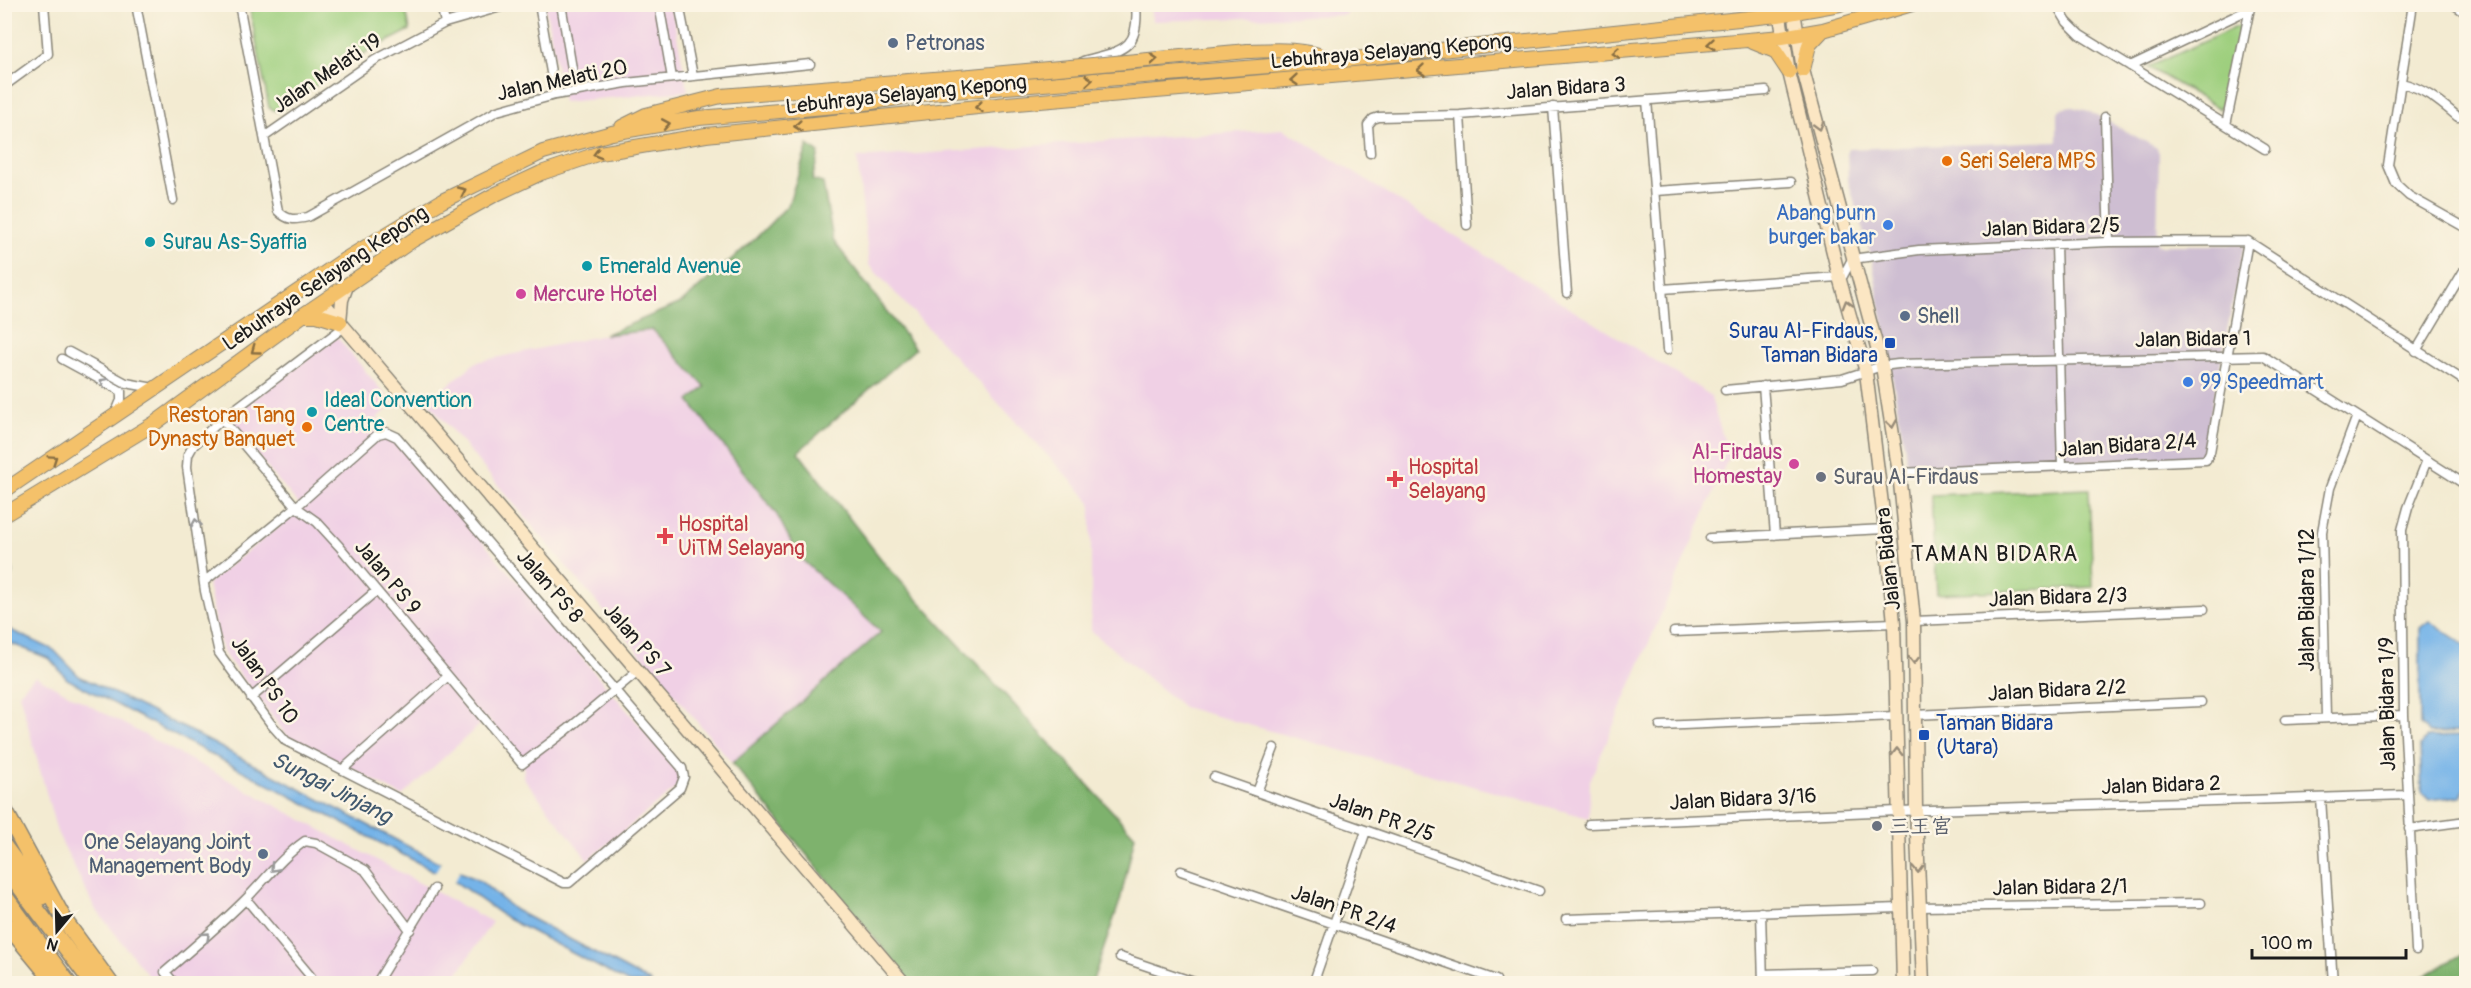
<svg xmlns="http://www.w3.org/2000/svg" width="2471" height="988" font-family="Pangolin,'LXGW WenKai TC',sans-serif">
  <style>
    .built { fill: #f0d0e5 }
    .industrial { fill: #cebed2 }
    .green { fill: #9ecf7e; stroke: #5d764d; stroke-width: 1.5 }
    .forest { fill: #7eb26d; stroke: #4d6744; stroke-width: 1.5 }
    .water { fill: #75b3e8; stroke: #486882; stroke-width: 1.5 }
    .pier { fill: #f3ebd2 }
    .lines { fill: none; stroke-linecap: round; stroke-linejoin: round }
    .street-casing { stroke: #888477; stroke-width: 11 }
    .secondary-casing { stroke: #888477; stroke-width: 15 }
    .primary-casing { stroke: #888477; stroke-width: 16 }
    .highway-casing { stroke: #888477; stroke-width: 18 }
    .street { stroke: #fff; stroke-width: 8 }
    .secondary { stroke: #fbe6c3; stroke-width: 12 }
    .primary { stroke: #f4c16a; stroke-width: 14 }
    .highway { stroke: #f4c16a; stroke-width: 15 }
    .primary-bridge-casing { stroke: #888477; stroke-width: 16; stroke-linecap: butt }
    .primary-bridge { stroke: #f4c16a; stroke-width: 14 }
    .oneway { stroke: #886e43 }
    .oneway2 { stroke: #978b78 }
    .oneway3 { stroke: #999 }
    .service-dot { fill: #5c6f8a; stroke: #fcf5e5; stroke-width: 2 }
    .food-dot { fill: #e8710a; stroke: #fcf5e5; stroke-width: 2 }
    .shop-dot { fill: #3f7fe0; stroke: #fcf5e5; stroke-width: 2 }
    .culture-dot { fill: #0f9aa8; stroke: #fcf5e5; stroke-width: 2 }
    .hotel-dot { fill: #d1479c; stroke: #fcf5e5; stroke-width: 2 }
    .transit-dot { fill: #1a4fb4; stroke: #fcf5e5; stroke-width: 2 }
    .worship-dot { fill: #6b7280; stroke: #fcf5e5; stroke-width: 2 }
    .health-dot { fill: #e0444e; stroke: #fcf5e5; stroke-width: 2 }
    .labels { text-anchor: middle; stroke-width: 5; stroke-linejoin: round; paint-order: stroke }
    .service-label { font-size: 21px; fill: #4e5e75; stroke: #fcf5e5; text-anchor: start }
    .street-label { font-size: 21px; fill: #1c1c1c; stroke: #fcf5e5 }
    .food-label { font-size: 21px; fill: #c56008; stroke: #fcf5e5; text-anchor: start }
    .shop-label { font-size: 21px; fill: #366cbe; stroke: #fcf5e5; text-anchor: end }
    .culture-label { font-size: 21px; fill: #0d838f; stroke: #fcf5e5; text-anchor: start }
    .hotel-label { font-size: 21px; fill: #b23c85; stroke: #fcf5e5; text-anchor: start }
    .transit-label { font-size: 21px; fill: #164399; stroke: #fcf5e5; text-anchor: end }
    .health-label { font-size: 21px; fill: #be3a42; stroke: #fcf5e5; text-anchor: start }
    .worship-label { font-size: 21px; fill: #5b616d; stroke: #fcf5e5; text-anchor: start }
    .neighbourhood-label { font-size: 22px; letter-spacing: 1.5px; fill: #1c1c1c; stroke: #fcf5e5 }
    .water-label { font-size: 22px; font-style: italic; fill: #40586e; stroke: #fcf5e5 }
  </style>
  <rect width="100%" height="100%" fill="#fcf5e5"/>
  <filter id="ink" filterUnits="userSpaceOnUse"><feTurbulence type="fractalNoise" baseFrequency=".0167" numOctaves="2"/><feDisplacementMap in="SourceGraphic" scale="12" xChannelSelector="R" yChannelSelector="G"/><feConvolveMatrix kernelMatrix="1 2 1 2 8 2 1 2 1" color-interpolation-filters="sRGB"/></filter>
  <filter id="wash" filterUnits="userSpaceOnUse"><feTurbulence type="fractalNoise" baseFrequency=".008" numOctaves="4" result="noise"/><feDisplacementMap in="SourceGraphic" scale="24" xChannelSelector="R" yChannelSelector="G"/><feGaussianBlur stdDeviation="1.35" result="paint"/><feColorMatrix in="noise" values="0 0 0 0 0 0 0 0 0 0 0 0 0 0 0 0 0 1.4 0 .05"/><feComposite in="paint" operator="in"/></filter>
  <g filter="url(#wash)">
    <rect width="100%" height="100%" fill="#f3ebd2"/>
    <path class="built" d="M545 5H671L688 91 563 102Z
      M1151 5V4L1350 5 1345 15 1152 21Z
      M1284 129 1710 395 1729 456 1590 780 1589 818 1183 707 1091 631V502L869 265 857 158Z
      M653 330 705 387 689 401 777 515 799 557 882 632 732 763 428 402 476 362 604 335Z
      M337 337 393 404 377 418 678 770 680 778 677 787 588 860 523 777 524 767 487 718 402 796 351 768 295 744 287 736 224 654 217 633 208 583 302 508 226 420Z
      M35 676 492 922 451 983H154L94 907 57 832 19 693Z"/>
    <path class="industrial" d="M2072 107 2089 111 2157 148 2159 153 2157 245H2244L2202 457 1908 468 1872 260 1848 180 1847 149 2057 141V114L2060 109Z"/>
    <path class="green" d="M249 5H405L410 30 351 60 279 112 269 108Z
      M2240 25 2220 109 2148 67Z
      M2089 489 2093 587 1936 594 1931 495Z"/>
    <path class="forest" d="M808 145 819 153 812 180 823 183 833 240 915 349 798 452 885 564 1135 836 1120 901 1092 983H911L732 763 881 632 799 557 777 515 689 401 705 387 653 330 604 335 681 303 756 238 788 205Z
      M2466 952V983H2412Z"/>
    <path class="water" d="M5 533 7 537 12 573 5 592Z
      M2429 621 2466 646V732L2429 733 2420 725V628Z
      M4 627 54 650 79 676 186 729 436 861 480 881 515 910 652 983H629L508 919 457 883 67 679 50 659 5 641Z
      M2466 736V786L2461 796 2429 800 2422 793 2420 746 2427 737Z"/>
    <path class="pier" d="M442 860 461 869 453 884 434 874Z"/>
  </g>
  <g filter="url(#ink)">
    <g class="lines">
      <defs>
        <path id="street" d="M136 4 173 200
          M239 4 278 211C288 221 295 220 308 217L497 111 555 95 626 83 810 64
          M441 4 445 23
          M539 4 555 95
          M561 4 576 92
          M659 4 672 78
          M679 4 693 76
          M2056 4 2067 22 2080 35 2265 149
          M2413 4 2388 165 2396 184 2409 196 2466 228
          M2453 4 2466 13
          M1083 61C1122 50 1140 51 1136 4
          M2130 66 2250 9
          M2401 83C2424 88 2440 102 2458 117
          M4 86 48 54 44 4
          M1647 100 1667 350
          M1553 107 1567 293
          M1460 115 1467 225
          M2105 117 2109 242
          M2226 125 2250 8
          M264 137 375 60 445 23 511 4
          M1370 153 1368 125 1373 119 1379 117 1460 115 1766 91
          M1655 191 1791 182
          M2248 241 2466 382
          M2056 244 2062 467
          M1662 289 1839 277 1843 276 1852 259 1919 250 2109 242 2248 241
          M2416 351 2466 267
          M69 352 126 383 154 388
          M62 359 121 391V400L116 412
          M1763 386 1775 535
          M1725 390 1842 379 1882 366 1898 364 2263 356 2466 485
          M222 419 296 507 317 522 339 546 522 764 567 730 638 671
          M1899 473 2206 460 2210 452 2248 241
          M1710 538 1885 529
          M205 581 296 507 378 434 386 432 397 437 682 768 684 777 680 788 569 883H564L286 741 271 724 219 653 205 591 187 467 188 455 193 446 222 419 344 327
          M1914 621 2204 609
          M1674 632 1894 623
          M251 698 376 591
          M1914 715 2201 702
          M2326 718 2322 532 2330 488 2357 416
          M2285 720 2404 715
          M1660 726 1896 716
          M343 769 447 677
          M1214 777 1539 891
          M1257 792 1274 748
          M2321 798 2333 984
          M1589 824 1898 811 2408 795
          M2409 829 2466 821
          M1181 871 1496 980
          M246 899 317 984
          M1919 907 2201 903
          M1761 912 1763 984
          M1566 919 1900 908
          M2416 950 2404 715 2402 530 2408 508 2427 460
          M1120 957 1200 984
          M1763 974 1872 971
          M175 984 165 972C192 949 220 925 245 900 265 880 282 857 305 841L316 843 365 870 410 930
          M376 984 434 889
          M1313 984 1366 831"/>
        <path id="secondary" d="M1778 4 1789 72 1839 277 1866 372 1885 529 1894 623 1903 984
          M1793 4 1803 70 1882 366 1899 473 1914 621 1916 810 1923 984
          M323 302 905 984
          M340 322 342 300 347 286"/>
        <path id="primary" d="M1753 42 1775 51 1789 72
          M1248 51C1277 50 1303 48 1331 59
          M1803 70 1809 45 1823 30
          M622 127 646 115 721 96 971 76
          M303 315H317L340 322
          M4 491 344 260 442 201 543 152 612 133 699 118 859 104 929 93 1334 61 1778 15 1840 4
          M4 515 155 423 303 315 413 240 494 195 541 173 600 153 706 135 1007 104 1782 37 1823 30 1912 4"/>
        <path id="highway" d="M4 809 65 921 111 984
          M4 846 42 897
          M4 866 93 984
          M4 895 69 984
          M4 921 56 984"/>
      </defs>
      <use href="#street" class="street-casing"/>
      <use href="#secondary" class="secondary-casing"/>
      <use href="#primary" class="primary-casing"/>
      <use href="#highway" class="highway-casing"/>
      <use href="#street" class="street"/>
      <use href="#secondary" class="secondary"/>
      <use href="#primary" class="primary"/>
      <use href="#highway" class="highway"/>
      <defs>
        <path id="primary-bridge" d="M971 76 1248 51"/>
      </defs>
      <use href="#primary-bridge" class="primary-bridge-casing"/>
      <use href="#primary-bridge" class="primary-bridge"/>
    </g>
    <defs><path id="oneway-chevron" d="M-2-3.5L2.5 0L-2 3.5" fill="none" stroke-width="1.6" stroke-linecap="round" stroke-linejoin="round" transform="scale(1.5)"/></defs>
    <g class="oneway">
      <use href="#oneway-chevron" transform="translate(1711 44) rotate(175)"/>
      <use href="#oneway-chevron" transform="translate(1616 53) rotate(175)"/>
      <use href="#oneway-chevron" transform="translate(1154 59) rotate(-5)"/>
      <use href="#oneway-chevron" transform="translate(1421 70) rotate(175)"/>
      <use href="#oneway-chevron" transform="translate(1089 80) rotate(-5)"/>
      <use href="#oneway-chevron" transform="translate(1294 80) rotate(175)"/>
      <use href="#oneway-chevron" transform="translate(979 107) rotate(174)"/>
      <use href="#oneway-chevron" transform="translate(666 124) rotate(-10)"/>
      <use href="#oneway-chevron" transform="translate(798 126) rotate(174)"/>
      <use href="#oneway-chevron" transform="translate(597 154) rotate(164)"/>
      <use href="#oneway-chevron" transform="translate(462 191) rotate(-25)"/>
      <use href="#oneway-chevron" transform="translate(255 350) rotate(144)"/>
      <use href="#oneway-chevron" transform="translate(53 459) rotate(-34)"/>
    </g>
    <g class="oneway2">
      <use href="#oneway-chevron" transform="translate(1819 126) rotate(74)"/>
      <use href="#oneway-chevron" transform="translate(1847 304) rotate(-106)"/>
      <use href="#oneway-chevron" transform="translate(1892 424) rotate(81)"/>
      <use href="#oneway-chevron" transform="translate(1914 660) rotate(90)"/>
      <use href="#oneway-chevron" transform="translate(1897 752) rotate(-91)"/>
      <use href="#oneway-chevron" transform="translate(1918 869) rotate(88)"/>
    </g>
    <g class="oneway3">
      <use href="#oneway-chevron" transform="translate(104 382) rotate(-151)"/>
      <use href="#oneway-chevron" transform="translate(196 523) rotate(-99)"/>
      <use href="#oneway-chevron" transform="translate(274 868) rotate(132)"/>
      <use href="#oneway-chevron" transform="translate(206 936) rotate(-42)"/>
    </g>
  </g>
  <g class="service-dot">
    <circle cx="893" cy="43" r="6"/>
    <circle cx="1905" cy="316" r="6"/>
    <circle cx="263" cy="854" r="6"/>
  </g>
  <g class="food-dot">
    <circle cx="1947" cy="161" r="6"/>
    <circle cx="307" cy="427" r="6"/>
  </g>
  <g class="shop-dot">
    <circle cx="1888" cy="225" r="6"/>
    <circle cx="2188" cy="382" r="6"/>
  </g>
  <g class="culture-dot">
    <circle cx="150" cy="242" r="6"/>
    <circle cx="587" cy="266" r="6"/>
    <circle cx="312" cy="412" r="6"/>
  </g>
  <g class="hotel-dot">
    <circle cx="521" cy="294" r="6"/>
    <circle cx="1794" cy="464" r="6"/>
  </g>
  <g class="transit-dot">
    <rect x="1884" y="337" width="12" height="12" rx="3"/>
    <rect x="1918" y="729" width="12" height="12" rx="3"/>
  </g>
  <g class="worship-dot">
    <circle cx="1821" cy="477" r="6"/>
    <circle cx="1877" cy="826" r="6"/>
  </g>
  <g class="health-dot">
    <path d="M1392 470h6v6h6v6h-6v6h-6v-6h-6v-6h6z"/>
    <path d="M662 527h6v6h6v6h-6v6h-6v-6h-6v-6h6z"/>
  </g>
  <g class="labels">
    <g class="service-label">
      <text x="905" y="50">Petronas</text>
      <text x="1917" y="323">Shell</text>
      <text x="251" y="849" text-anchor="end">One Selayang Joint<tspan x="251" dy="24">Management Body</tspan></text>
    </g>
    <g class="street-label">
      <text transform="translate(1391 51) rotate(-5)" y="7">Lebuhraya Selayang Kepong</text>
      <text transform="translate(327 73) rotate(-34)" y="7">Jalan Melati 19</text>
      <text transform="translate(562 80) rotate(-12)" y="7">Jalan Melati 20</text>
      <text transform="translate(1566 88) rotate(-4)" y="7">Jalan Bidara 3</text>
      <text transform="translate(906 94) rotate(-6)" y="7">Lebuhraya Selayang Kepong</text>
      <text transform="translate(2051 227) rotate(-2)" y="7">Jalan Bidara 2/5</text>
      <text transform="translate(325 278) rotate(-34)" y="7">Lebuhraya Selayang Kepong</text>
      <text transform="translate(2193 339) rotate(-1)" y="7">Jalan Bidara 1</text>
      <text transform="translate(2127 445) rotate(-4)" y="7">Jalan Bidara 2/4</text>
      <text transform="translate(1888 559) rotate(-96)" y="7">Jalan Bidara</text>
      <text transform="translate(388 577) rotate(50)" y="7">Jalan PS 9</text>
      <text transform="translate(550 586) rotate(49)" y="7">Jalan PS 8</text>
      <text transform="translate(2058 597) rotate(-2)" y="7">Jalan Bidara 2/3</text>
      <text transform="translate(2307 600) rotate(-90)" y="7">Jalan Bidara 1/12</text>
      <text transform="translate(637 640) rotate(49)" y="7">Jalan PS 7</text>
      <text transform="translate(265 680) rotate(55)" y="7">Jalan PS 10</text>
      <text transform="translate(2057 690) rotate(-3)" y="7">Jalan Bidara 2/2</text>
      <text transform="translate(2387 704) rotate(-91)" y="7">Jalan Bidara 1/9</text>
      <text transform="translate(2161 785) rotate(-2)" y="7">Jalan Bidara 2</text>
      <text transform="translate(1743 799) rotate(-3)" y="7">Jalan Bidara 3/16</text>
      <text transform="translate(1382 817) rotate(19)" y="7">Jalan PR 2/5</text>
      <text transform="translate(2060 887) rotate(-1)" y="7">Jalan Bidara 2/1</text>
      <text transform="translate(1344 909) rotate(19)" y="7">Jalan PR 2/4</text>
    </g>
    <g class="food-label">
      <text x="1959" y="168">Seri Selera MPS</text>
      <text x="295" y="422" text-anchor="end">Restoran Tang<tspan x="295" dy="24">Dynasty Banquet</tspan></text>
    </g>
    <g class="shop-label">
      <text x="1876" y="220">Abang burn<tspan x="1876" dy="24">burger bakar</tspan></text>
      <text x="2200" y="389" text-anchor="start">99 Speedmart</text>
    </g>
    <g class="culture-label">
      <text x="162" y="249">Surau As-Syaffia</text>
      <text x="599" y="273">Emerald Avenue</text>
      <text x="324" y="407">Ideal Convention<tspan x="324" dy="24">Centre</tspan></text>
    </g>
    <g class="hotel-label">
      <text x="533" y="301">Mercure Hotel</text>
      <text x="1782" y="459" text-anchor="end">Al-Firdaus<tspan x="1782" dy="24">Homestay</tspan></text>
    </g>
    <g class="transit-label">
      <text x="1878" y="338">Surau Al-Firdaus,<tspan x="1878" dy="24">Taman Bidara</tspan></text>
      <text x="1936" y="730" text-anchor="start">Taman Bidara<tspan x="1936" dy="24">(Utara)</tspan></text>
    </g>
    <g class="health-label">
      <text x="1408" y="474">Hospital<tspan x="1408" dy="24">Selayang</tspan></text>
      <text x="678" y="531">Hospital<tspan x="678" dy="24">UiTM Selayang</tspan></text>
    </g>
    <g class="worship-label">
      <text x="1833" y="484">Surau Al-Firdaus</text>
      <text x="1889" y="833">三王宫</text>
    </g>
    <g class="neighbourhood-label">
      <text x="1995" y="561">TAMAN BIDARA</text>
    </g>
    <g class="water-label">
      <text transform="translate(332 787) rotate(27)" y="8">Sungai Jinjang</text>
    </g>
  </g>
  <rect width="2471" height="988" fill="none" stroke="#fcf5e5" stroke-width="24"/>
  <g transform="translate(57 931) rotate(199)" stroke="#fcf5e5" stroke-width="4.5" paint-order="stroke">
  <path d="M0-4.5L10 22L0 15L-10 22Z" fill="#1c1c1c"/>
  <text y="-9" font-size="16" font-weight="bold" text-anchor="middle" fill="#1c1c1c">N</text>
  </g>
  <path d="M2252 949v9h154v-9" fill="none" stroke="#1c1c1c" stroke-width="3"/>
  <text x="2261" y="949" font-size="18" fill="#1c1c1c" stroke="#fcf5e5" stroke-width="4.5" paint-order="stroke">100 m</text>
</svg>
